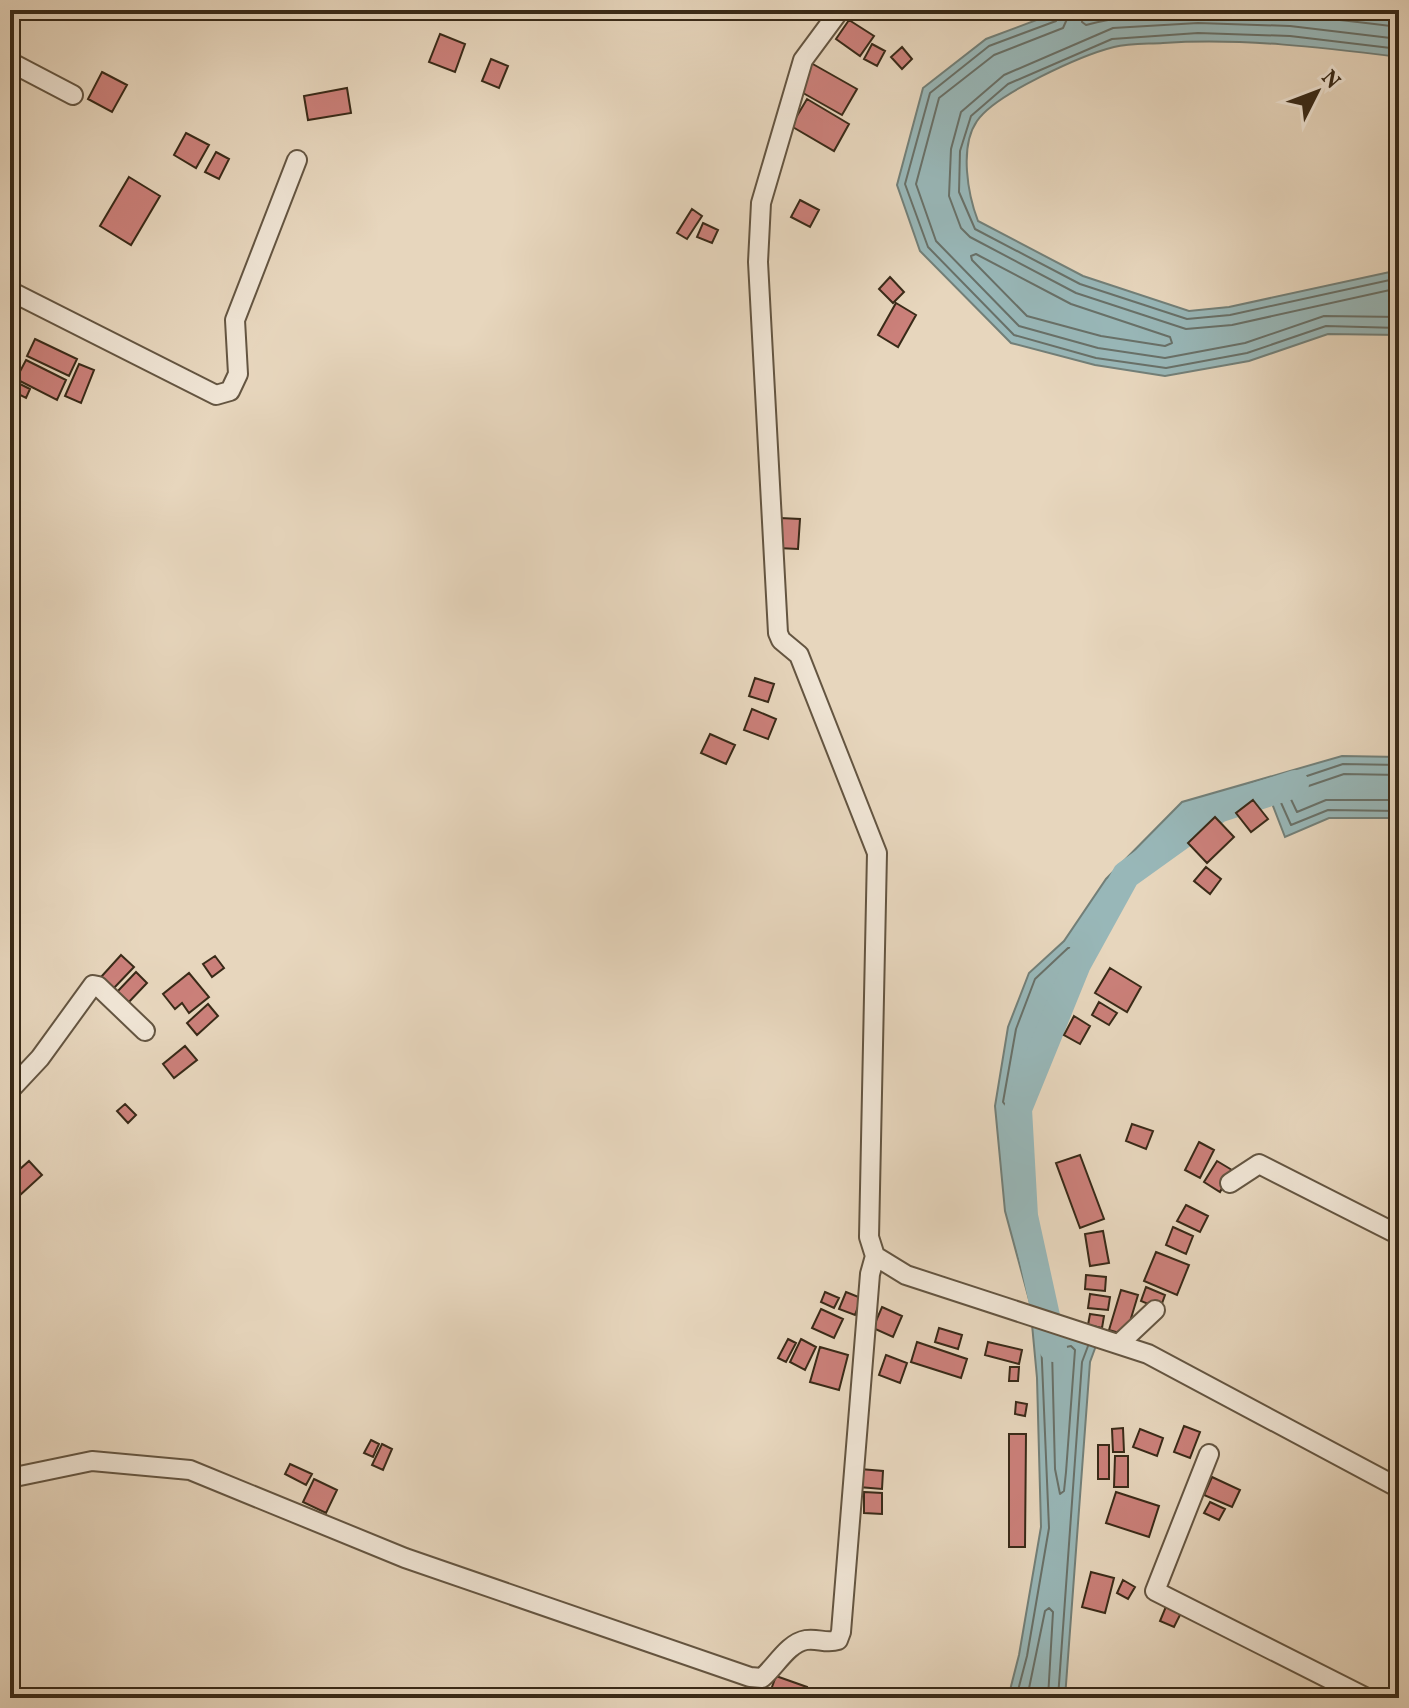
<svg xmlns="http://www.w3.org/2000/svg" width="1409" height="1708" font-family="Vollkorn,serif">
  <style>
    .water { fill: #98b7b8; stroke: #727f78; stroke-width: 2 }
    .lines { fill: none; stroke-linecap: round; stroke-linejoin: round }
    .shore { stroke: #687068; stroke-width: 2 }
    .river { stroke: #98b7b8; stroke-width: 28 }
    .building { fill: #cb807a; stroke: #392a18; stroke-width: 2 }
    .minor-casing { stroke: #645541; stroke-width: 22 }
    .minor { stroke: #efe4d4; stroke-width: 18 }
  </style>
  <rect width="100%" height="100%" fill="#e7d6bd"/>
  <filter id="stains"><feTurbulence type="fractalNoise" baseFrequency=".0025" numOctaves="4"/><feColorMatrix values="0 0 0 0 .2 0 0 0 0 .09 0 0 0 0 .02 0 0 0 .5 -.17"/></filter>
  <radialGradient id="worn" r=".72"><stop offset=".6" stop-color="#630" stop-opacity="0"/><stop offset="1" stop-color="#630" stop-opacity=".3"/></radialGradient>
  <path class="water" d="M1063 10H1399V57C1320 47 1242 38 1163 43 1147 44 1129 43 1114 47 1082 55 995 94 977 121 959 147 968 195 978 221L1083 276 1189 311 1229 307 1399 270V335L1328 334 1249 361 1165 376 1095 365 1011 343 920 251 897 185 923 88 986 39Z
    M1342 756 1399 757V818H1329L1285 837 1268 793 1218 809 1126 875 1077 964 1018 1109 1024 1216 1050 1328 1097 1343 1090 1362 1065 1698H1008L1019 1655 1041 1527 1037 1378 1030 1303 1005 1211 995 1106 1008 1027 1029 973 1064 941 1106 879 1182 802Z"/>
  <g class="lines">
    <path class="shore" d="M1061 10 1056 21 989 46 930 93 905 184 928 247 1014 335 1096 358 1166 368 1247 353 1326 326 1399 328
      M1071 10 1063 28 994 55 939 98 916 184 936 241 1019 326 1098 348 1165 358 1245 343 1324 316 1399 317
      M1083 10 1082 22 1086 25C1179 0 1303 15 1399 27
      M1399 39 1290 26 1198 23 1113 28 1004 75 961 112 951 149 949 196 961 228 970 237 1076 293 1186 329 1232 325 1399 288
      M1399 49 1290 36 1198 33 1112 39 1008 84 971 116 960 151 959 192 975 229 1080 284 1187 319 1230 315 1399 278
      M976 254 1071 304 1170 337 1172 343 1165 346 1101 336 1027 316 972 260 971 256Z
      M1399 765 1343 764 1274 787 1291 825 1328 810 1399 811
      M1399 775 1344 774 1288 793 1297 812 1326 800H1399
      M1068 948H1073L1074 953 1011 1104 1006 1106 1003 1102 1016 1029 1035 979Z
      M1071 1346 1075 1350 1066 1472 1064 1491 1060 1494 1055 1469 1052 1350Z
      M1016 1698 1027 1656 1049 1528 1041 1339 1045 1335 1059 1336
      M1027 1698 1045 1611 1049 1608 1053 1612 1048 1698
      M1058 1698 1082 1362 1088 1346"/>
    <path class="river" d="M1053 1348 1024 1216 1018 1109 1077 964 1126 875 1218 809 1295 784"/>
  </g>
  <path class="building" d="M849 20 874 36 860 56 836 39Z
    M440 34 465 44 455 72 429 62Z
    M872 44 885 51 877 66 864 59Z
    M902 47 912 59 902 69 891 57Z
    M491 59 508 66 499 88 482 81Z
    M811 63 857 89 842 115 796 89Z
    M102 72 127 85 112 112 88 99Z
    M347 88 351 113 308 120 304 96Z
    M807 99 849 124 834 151 791 126Z
    M186 133 209 145 196 168 174 155Z
    M216 152 229 159 219 179 205 172Z
    M129 177 160 196 131 245 100 226Z
    M800 200 819 210 810 227 791 217Z
    M692 209 702 216 687 239 677 233Z
    M703 223 718 230 712 243 697 237Z
    M890 277 904 292 893 303 879 289Z
    M896 303 916 315 898 347 878 335Z
    M35 339 77 359 69 376 27 356Z
    M26 360 66 380 57 400 16 379Z
    M79 364 94 370 81 403 65 396Z
    M10 379 30 389 26 398 10 390Z
    M780 518 800 519 798 549 778 548Z
    M755 678 774 684 768 702 749 696Z
    M752 709 776 719 768 739 744 730Z
    M710 734 735 745 726 764 701 753Z
    M1253 800 1268 819 1251 832 1236 813Z
    M1215 817 1234 837 1207 863 1188 843Z
    M1206 867 1221 879 1210 894 1194 881Z
    M121 955 134 967 113 989 101 977Z
    M215 956 224 968 212 977 203 964Z
    M1110 968 1141 987 1127 1012 1095 993Z
    M136 972 147 983 127 1004 116 993Z
    M189 973 209 997 189 1013 182 1003 175 1009 163 994Z
    M1099 1002 1117 1013 1109 1025 1092 1015Z
    M208 1004 218 1016 197 1035 187 1023Z
    M1074 1016 1090 1026 1080 1044 1064 1035Z
    M185 1046 197 1060 174 1078 163 1064Z
    M125 1104 136 1115 128 1123 117 1111Z
    M1132 1124 1153 1131 1146 1149 1126 1141Z
    M1199 1142 1214 1150 1200 1178 1185 1170Z
    M1080 1155 1104 1219 1080 1228 1056 1163Z
    M29 1161 42 1175 19 1196 10 1186V1178Z
    M1217 1161 1232 1170 1220 1192 1204 1182Z
    M1186 1205 1208 1216 1200 1232 1177 1221Z
    M1173 1227 1193 1236 1186 1254 1166 1245Z
    M1103 1231 1109 1263 1090 1266 1085 1234Z
    M1156 1252 1189 1265 1177 1295 1144 1281Z
    M1086 1275 1106 1277 1105 1291 1085 1289Z
    M1146 1287 1165 1295 1160 1309 1141 1301Z
    M1121 1290 1138 1295 1126 1335 1109 1330Z
    M825 1292 839 1298 834 1308 821 1302Z
    M846 1292 861 1298 855 1315 839 1309Z
    M1090 1294 1110 1297 1108 1310 1088 1308Z
    M882 1307 902 1316 893 1337 873 1328Z
    M821 1309 843 1319 834 1338 812 1328Z
    M1090 1314 1104 1316 1102 1328 1088 1325Z
    M939 1328 962 1335 958 1349 935 1342Z
    M788 1339 796 1343 786 1362 778 1358Z
    M801 1339 816 1347 805 1370 790 1362Z
    M917 1342 967 1359 961 1378 911 1362Z
    M988 1342 1022 1350 1019 1364 985 1355Z
    M820 1347 848 1355 839 1390 810 1382Z
    M886 1355 907 1363 900 1383 879 1375Z
    M1010 1367H1019L1018 1381H1009Z
    M1016 1402 1027 1404 1025 1416 1015 1414Z
    M1184 1426 1200 1432 1190 1458 1174 1452Z
    M1123 1428 1124 1452H1113L1112 1429Z
    M1140 1429 1163 1438 1157 1456 1133 1447Z
    M1009 1434H1026L1025 1547H1009Z
    M371 1440 379 1444 373 1457 364 1453Z
    M382 1444 392 1449 383 1470 372 1465Z
    M1098 1445H1109V1479H1098Z
    M1115 1456H1128V1487H1114Z
    M290 1464 312 1474 306 1485 285 1474Z
    M860 1469 883 1471 882 1489 859 1487Z
    M1212 1477 1240 1490 1232 1507 1204 1495Z
    M314 1479 337 1490 326 1513 303 1502Z
    M864 1492 882 1493V1514L864 1513Z
    M1116 1492 1159 1506 1149 1537 1106 1523Z
    M1210 1502 1225 1509 1219 1520 1204 1513Z
    M1091 1572 1114 1578 1105 1613 1082 1607Z
    M1123 1580 1135 1587 1128 1599 1117 1593Z
    M1167 1604 1182 1611 1174 1627 1160 1621Z
    M776 1676 807 1687 804 1698H768Z"/>
  <g class="lines">
    <defs>
      <path id="minor" d="M840 10 803 60 761 203 758 262 778 633 781 640 799 655 877 853 869 1237 875 1256 906 1275 1148 1354 1399 1488
        M10 62 73 95
        M10 291 216 395 230 391 238 374 235 320 297 160
        M10 1090 40 1058 93 985 98 986 145 1031
        M1230 1183 1259 1164 1399 1235
        M1120 1343 1155 1310
        M1209 1454 1155 1591 1367 1698
        M10 1478 92 1461 190 1470 405 1558 750 1677 762 1678C776 1666 788 1643 806 1640 818 1638 826 1644 838 1640L841 1632 870 1274 875 1256"/>
    </defs>
    <use href="#minor" class="minor-casing"/>
    <use href="#minor" class="minor"/>
  </g>
  <rect width="1409" height="1708" fill="none" stroke="#e7d6bd" stroke-width="40"/>
  <rect x="12" y="12" width="1385" height="1684" fill="none" stroke="#392a18" stroke-width="4"/>
  <rect x="20" y="20" width="1369" height="1668" fill="none" stroke="#392a18" stroke-width="2"/>
  <g transform="translate(1317 92) rotate(48)" stroke="#efe4d4" stroke-width="6" paint-order="stroke">
  <path d="M0-6L14 30L0 20L-14 30Z" fill="#392a18"/>
  <text y="-12" font-size="22" font-weight="bold" text-anchor="middle" fill="#392a18">N</text>
  </g>
  <rect width="100%" height="100%" filter="url(#stains)"/>
  <rect width="100%" height="100%" fill="url(#worn)"/>
</svg>
